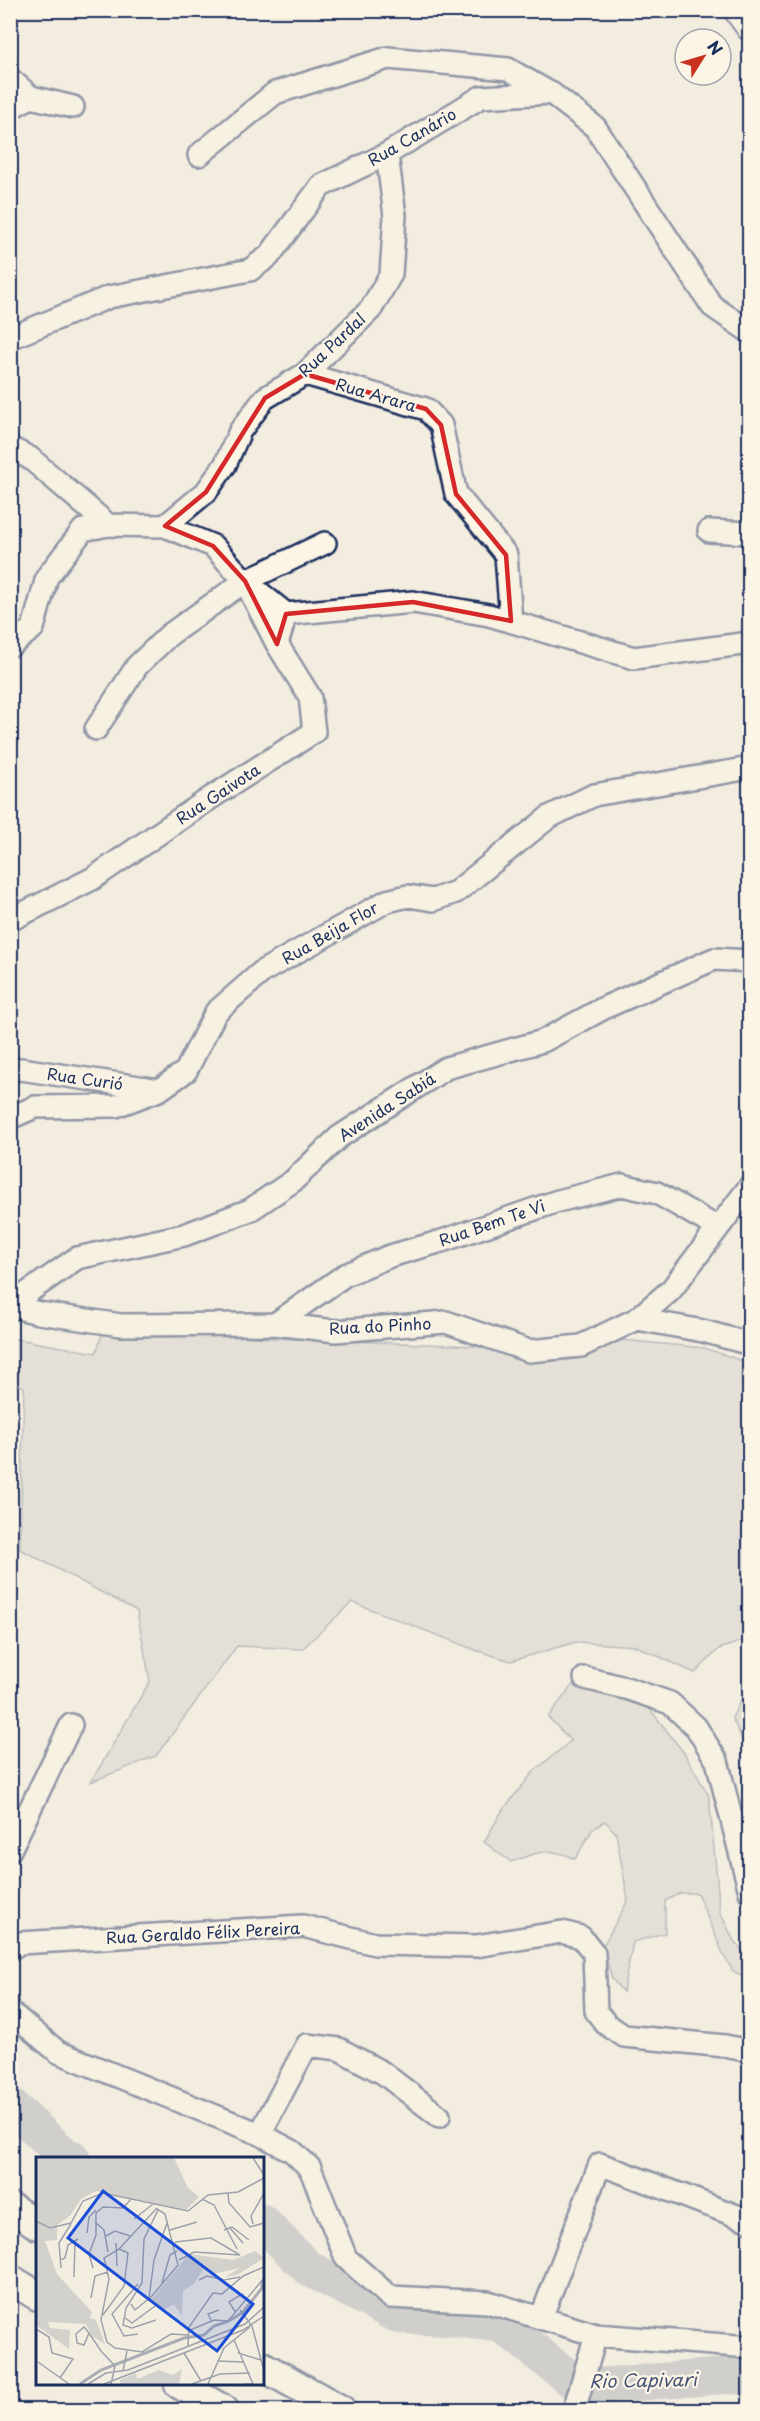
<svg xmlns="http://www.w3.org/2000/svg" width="760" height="2421" font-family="'Playpen Sans',sans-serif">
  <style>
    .green { fill: #d3d1cc; stroke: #778095; stroke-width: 1.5 }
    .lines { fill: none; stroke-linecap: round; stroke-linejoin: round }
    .river { stroke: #a9acb3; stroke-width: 36 }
    .minor-casing { stroke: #1b2f5e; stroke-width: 26 }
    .tertiary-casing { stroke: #1b2f5e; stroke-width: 30 }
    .secondary-casing { stroke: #1b2f5e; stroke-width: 33 }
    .minor { stroke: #fcf5e5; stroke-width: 21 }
    .tertiary { stroke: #fcf5e5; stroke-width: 26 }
    .secondary { stroke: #fcf5e5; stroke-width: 28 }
    .marked { fill: none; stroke: #d62828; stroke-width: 4.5; stroke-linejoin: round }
    .labels { text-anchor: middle; stroke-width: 4.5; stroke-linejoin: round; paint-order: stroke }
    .street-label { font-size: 16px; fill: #1b2f5e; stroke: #fcf5e5 }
    .water-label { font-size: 18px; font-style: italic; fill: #465478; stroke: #fcf5e5 }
    .inset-river { fill: none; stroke: #a9acb3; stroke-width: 3 }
    .inset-road { fill: none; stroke: #9da1ac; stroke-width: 1.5 }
    .view { fill: #1d4ed8; fill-opacity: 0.15; stroke: #1d4ed8; stroke-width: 3 }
    .inset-edge { fill: none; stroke: #1b2f5e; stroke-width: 3 }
  </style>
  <rect width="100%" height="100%" fill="#f3ede0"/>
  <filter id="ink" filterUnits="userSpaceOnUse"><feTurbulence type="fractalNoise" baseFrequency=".0167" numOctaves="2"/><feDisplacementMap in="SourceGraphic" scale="12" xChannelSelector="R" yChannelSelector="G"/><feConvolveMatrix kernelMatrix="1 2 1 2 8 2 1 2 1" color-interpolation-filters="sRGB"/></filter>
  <g filter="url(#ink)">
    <path class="green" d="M104 1328 270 1338 477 1346 521 1359 567 1360 622 1340 704 1348 749 1363V1639L719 1649 695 1673 636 1646 576 1642 511 1661 478 1651 352 1602 302 1649 237 1646 156 1756 91 1782 150 1681 137 1611 20 1549 24 1387 11 1382 10 1338 96 1353Z
      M593 1670 610 1671 625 1677 684 1753 709 1796 720 1912 734 1941 749 1958 748 1979 733 1971 724 1956 697 1893H680L665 1901V1933L633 1942 623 1992 612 1979 603 1946 628 1900 616 1833 605 1821 592 1830 575 1859C548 1846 538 1852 511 1862L484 1842 502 1811 535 1770 571 1741 548 1717 578 1678Z
      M749 1683V1754L732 1718Z"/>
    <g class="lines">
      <path class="river" d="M10 2105 67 2157 72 2158
        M262 2222 308 2268 399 2316 447 2318 502 2325 573 2381 597 2386 724 2376 750 2377"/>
      <defs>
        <path id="minor" d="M10 79 31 97 73 107
          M10 108 31 97
          M199 155 275 93 388 58 508 69 550 93
          M10 338 109 297 250 270 269 256 321 186 387 154 481 97 551 93 595 127 712 306 750 332
          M305 374 426 409 441 425 456 494 506 555 511 621
          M10 448 30 458 108 525
          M165 526 206 492 225 465 240 431 265 398 305 374 371 309 391 274 395 216 387 154
          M709 531 750 533
          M249 589 277 644
          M286 614 413 602 489 615 634 658 750 643
          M10 646 33 628 47 577 83 530 108 525 165 526 213 546 245 581 286 614
          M96 729 137 666 169 635 245 581 325 543
          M10 920 92 879 212 797 314 732 310 697 277 644 286 614
          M10 1070 21 1069 159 1090
          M10 1118 35 1107 116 1106 159 1090 186 1071 216 1012 263 971 387 901 408 896 433 900 456 892 549 817 594 795 750 768
          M10 1305 77 1258 184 1235 250 1210 293 1181 339 1137 446 1068 543 1041 606 1007 714 959 750 961
          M10 1306 39 1313 121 1325 275 1324 336 1331 446 1322 529 1351 581 1346 637 1319 671 1290 750 1186
          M637 1319 703 1331 750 1344
          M275 1324 345 1275 390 1256 442 1241 558 1201 622 1185 657 1193 718 1228
          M585 1678 629 1689 670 1703 696 1727 717 1761 750 1892
          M10 1850 71 1725
          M10 1949 20 1943 303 1926 375 1944 476 1946 562 1932 581 1937 594 1953 596 2011 606 2024 624 2036 725 2046 750 2051
          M10 2012 58 2052 260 2134 292 2151 310 2168 346 2258 390 2297 488 2302 596 2335 750 2347
          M260 2134 307 2045 339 2049 383 2073 439 2116
          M541 2318 600 2164 750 2221
          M574 2410 596 2335"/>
        <path id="tertiary" d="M737 10 750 28"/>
        <path id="secondary" d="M10 2207 38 2225
          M10 2279 38 2296
          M262 2366 341 2410
          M179 2384 224 2410"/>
      </defs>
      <use href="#minor" class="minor-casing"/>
      <use href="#tertiary" class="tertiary-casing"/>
      <use href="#secondary" class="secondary-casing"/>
      <use href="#minor" class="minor"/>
      <use href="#tertiary" class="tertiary"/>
      <use href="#secondary" class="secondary"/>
    </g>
  </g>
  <path d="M0 0H760V2421H0ZM305 374 426 409 441 425 456 494 506 555 511 621 413 602 286 614 277 644 245 581 213 546 165 526 206 492 265 398Z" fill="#f3ede0" fill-opacity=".55" fill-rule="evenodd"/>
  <path class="marked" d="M305 374 426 409 441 425 456 494 506 555 511 621 413 602 286 614 277 644 245 581 213 546 165 526 206 492 265 398Z"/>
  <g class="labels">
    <g class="street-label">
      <text transform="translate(412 137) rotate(-30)" y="6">Rua Canário</text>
      <text transform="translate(332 345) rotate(-43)" y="6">Rua Pardal</text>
      <text transform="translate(376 395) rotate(16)" y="6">Rua Arara</text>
      <text transform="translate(218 794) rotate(-33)" y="6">Rua Gaivota</text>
      <text transform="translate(330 933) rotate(-30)" y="6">Rua Beija Flor</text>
      <text transform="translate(85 1079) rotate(8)" y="6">Rua Curió</text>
      <text transform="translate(387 1107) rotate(-33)" y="6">Avenida Sabiá</text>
      <text transform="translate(492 1223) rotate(-19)" y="6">Rua Bem Te Vi</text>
      <text transform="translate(380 1326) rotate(-3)" y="6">Rua do Pinho</text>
      <text transform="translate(203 1933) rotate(-3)" y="6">Rua Geraldo Félix Pereira</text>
    </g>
    <g class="water-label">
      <text transform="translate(643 2381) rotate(-1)" y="6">Rio Capivari</text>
    </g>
  </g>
  <g transform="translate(36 2157)">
    <rect width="228" height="228" fill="#f3ede0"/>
    <path d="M0 1H138L152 31 163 40 150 53 60 34 45 42 34 59 21 68V83L9 84 21 117 56 155 54 161 60 163 69 187 56 179 50 167 12 165 14 171 34 173 33 192 0 168ZM219 94 228 101 201 118 189 120 204 111 177 117 168 111 158 127 147 134 146 159 138 148 128 152 114 144 153 97 197 103ZM146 212 143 227H84V223L100 216 101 222 123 213 137 218Z" fill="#d3d1cc"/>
    <path class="inset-river" d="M44 227 65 213 148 181 168 178 178 169 193 164 207 155 226 131V124"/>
    <path class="inset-road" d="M217 1 228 18M192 36 193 46 214 70 228 66M166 42 178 48 201 92M98 62 117 47M0 64 14 71 35 66 47 44 67 36 152 54 172 38 202 35 228 21M59 65 68 73 72 95M217 67 215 59 228 36M193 70 207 86M134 73 161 65M188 73 196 70 213 83M51 76 53 60 60 53M70 79 79 74 94 79M139 85 175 81 204 98M80 86 81 109M83 92 68 101 73 122 65 163 71 185 79 191 106 195 135 177 152 178M83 92 121 51M24 103 29 101 32 88 42 82M143 103 158 95 204 98M25 111 23 86 35 67M57 111 53 97 60 78V56L67 50 87 51 96 41M38 120 39 84M163 123 171 119 188 123 204 120M126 126 134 98 141 94M102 127 76 157 88 179 102 177M55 141 59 119 72 115M113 141 118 103 131 66M95 147 99 153 115 140 142 108 129 57 121 52M204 153 216 169 228 214M200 156 193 145 206 137 212 144M67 158 88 129 92 96 83 92M88 160 96 166 119 149M120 163 96 171 87 168 90 151 106 126 108 82 122 53M176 165 172 157 183 153M0 172 13 180 16 196 37 202 24 221M152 174 178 163 192 164 228 121M53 176 48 188 41 186 40 177 48 170 50 172 53 176 65 194 79 209 75 227M198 183 217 227H209M152 189 153 170 177 136 186 137 207 119 228 110M148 196 165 224M202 196 225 203M181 204 207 205M2 205 33 227M87 214 91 194M52 227 70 216 92 213 209 167 228 150M68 227 207 173 228 159M156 227 184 217 214 216M172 227 188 191 214 170"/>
    <path class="view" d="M67 34 217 147 181 194 32 81Z"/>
    <rect width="228" height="228" class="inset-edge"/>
  </g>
  <rect width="760" height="2421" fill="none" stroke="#fcf5e5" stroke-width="36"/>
  <rect x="18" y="18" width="724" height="2385" fill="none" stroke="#1b2f5e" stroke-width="2" filter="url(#ink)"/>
  <g transform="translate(703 57) rotate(53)"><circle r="28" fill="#fcf5e5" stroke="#a2a6af" stroke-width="1.5"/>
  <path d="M0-4.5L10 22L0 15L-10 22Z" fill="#c8321e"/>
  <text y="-9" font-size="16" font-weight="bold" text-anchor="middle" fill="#1b2f5e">N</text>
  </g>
</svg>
